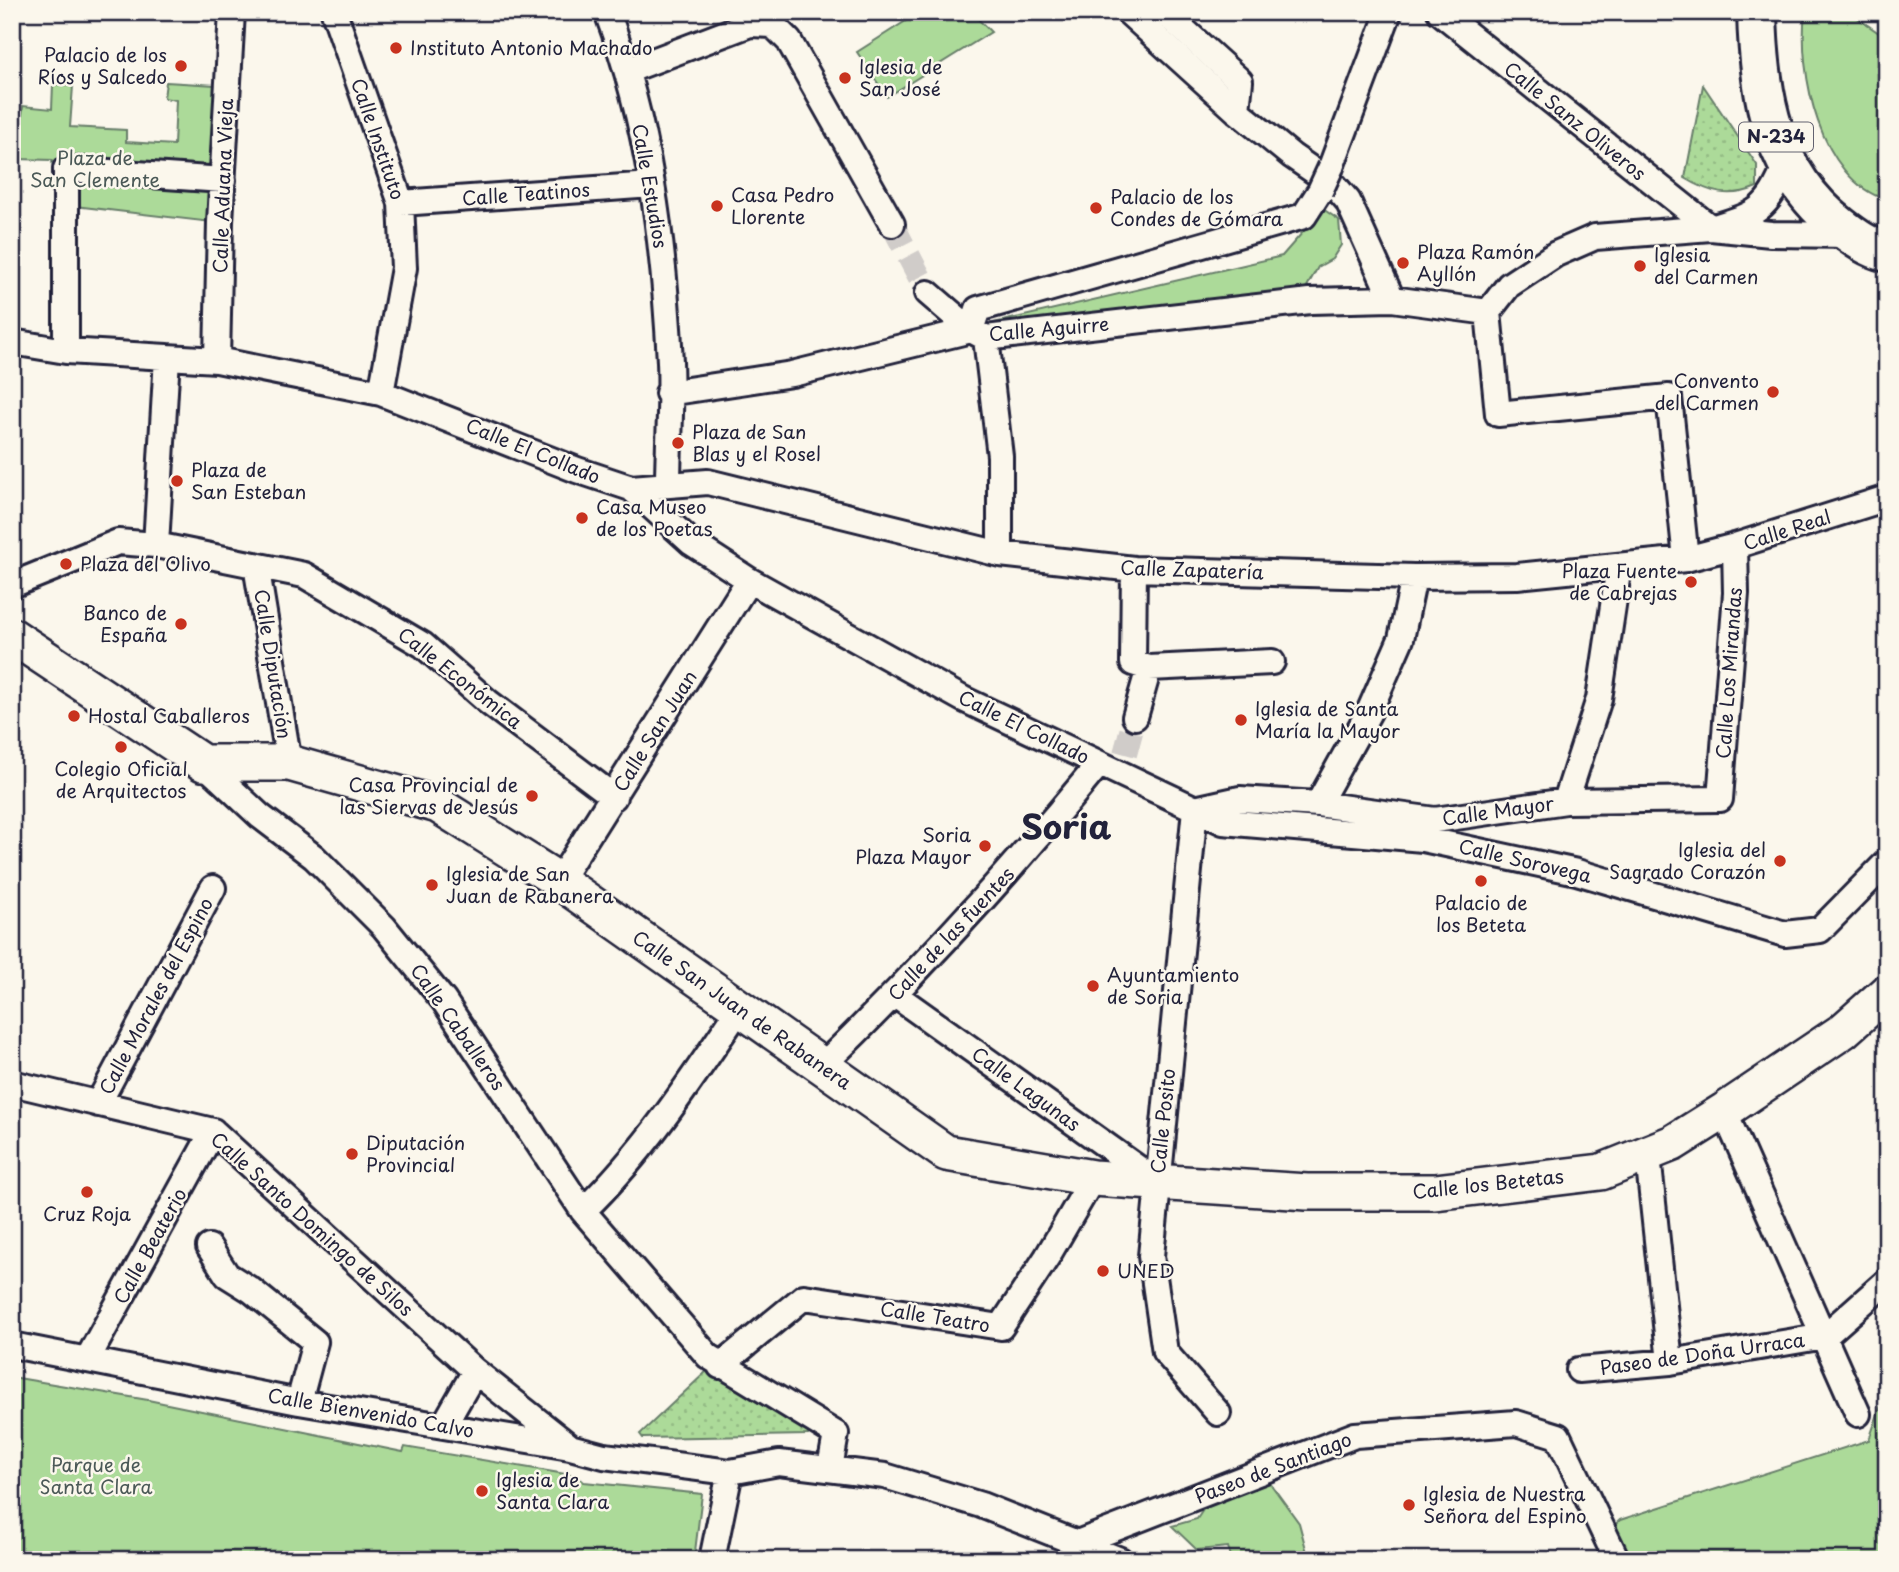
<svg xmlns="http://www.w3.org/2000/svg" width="1899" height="1572" font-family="'Playpen Sans',sans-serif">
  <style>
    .green { fill: #acda99; stroke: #677e6a; stroke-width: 2 }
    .garden { fill: url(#garden-dots); stroke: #677e6a; stroke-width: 2 }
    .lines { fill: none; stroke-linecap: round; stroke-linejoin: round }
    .street-tunnel { stroke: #d0ccc9; stroke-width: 24; stroke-dasharray: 24 12; stroke-linecap: butt }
    .street-casing { stroke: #22223b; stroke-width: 30 }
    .secondary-casing { stroke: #22223b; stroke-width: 40 }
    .primary-casing { stroke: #22223b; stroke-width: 44 }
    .street { stroke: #fbf7ec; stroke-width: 24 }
    .secondary { stroke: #fbf7ec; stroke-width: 35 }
    .primary { stroke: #fbf7ec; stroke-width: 38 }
    .street-bridge-casing { stroke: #22223b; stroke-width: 30; stroke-linecap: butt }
    .street-bridge { stroke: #fbf7ec; stroke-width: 24 }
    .poi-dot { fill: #c8321e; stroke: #fbf7ec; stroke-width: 2.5 }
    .labels { text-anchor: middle; stroke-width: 5; stroke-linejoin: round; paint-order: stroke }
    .shield { fill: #fbf7ec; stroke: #636270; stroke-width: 2 }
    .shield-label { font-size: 18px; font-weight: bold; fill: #22223b }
    .poi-label { font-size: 19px; fill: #22223b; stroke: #fbf7ec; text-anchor: start }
    .street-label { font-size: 19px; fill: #22223b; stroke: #fbf7ec }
    .park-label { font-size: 19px; fill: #4b5957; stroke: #fbf7ec }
    .town-label { font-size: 33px; font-weight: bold; fill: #22223b; stroke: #fbf7ec }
  </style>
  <defs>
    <pattern id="garden-dots" width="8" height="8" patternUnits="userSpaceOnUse" patternTransform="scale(1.75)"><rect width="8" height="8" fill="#acda99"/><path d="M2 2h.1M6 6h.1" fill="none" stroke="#94bb85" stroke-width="1.8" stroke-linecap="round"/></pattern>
  </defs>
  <rect width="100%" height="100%" fill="#fbf7ec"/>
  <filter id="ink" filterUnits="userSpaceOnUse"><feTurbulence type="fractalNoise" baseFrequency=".0143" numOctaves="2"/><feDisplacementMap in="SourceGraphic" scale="14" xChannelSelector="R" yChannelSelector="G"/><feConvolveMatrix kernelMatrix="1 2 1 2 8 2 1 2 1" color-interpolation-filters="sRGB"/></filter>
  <g filter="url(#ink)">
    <path class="green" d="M920 12H971L991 32 887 97 857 52Z
      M1805 12H1849L1879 33 1887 34V200C1819 179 1798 73 1805 12Z
      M166 82 216 85 211 222 66 205 55 192 52 160 17 159 23 106 52 109 53 84 73 86 70 127 126 130V142L174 145 176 100 164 98Z
      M1323 209 1339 220 1341 245 1332 259 1318 267 1304 292 999 332 994 323 1282 256Z
      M12 1377 148 1400 403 1452 405 1447 577 1476 584 1482 702 1494 694 1560H12Z
      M1887 1388V1560H1599L1600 1539 1620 1520 1869 1440Z
      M1262 1472 1299 1523 1309 1560H1232L1228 1547 1197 1550 1172 1526 1197 1519 1216 1490Z"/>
    <path class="garden" d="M1703 85 1757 165V187C1729 199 1710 193 1685 178Z
      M709 1369 809 1431 808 1435 643 1438 640 1434Z"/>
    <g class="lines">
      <path class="street-tunnel" d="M892 224 928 293
        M1125 754 1135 717"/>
      <defs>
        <path id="street" d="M334 12 401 203 404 268 381 393
          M607 12C649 124 664 243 670 362 672 402 668 444 668 485
          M1128 12 1237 111 1292 156 1334 185 1348 201 1392 299
          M1164 12 1240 81 1237 111
          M1440 12 1711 228C1757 214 1767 211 1786 165
          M750 24 773 25 789 41 892 224
          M629 70 750 24 744 12
          M1331 167 1389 12
          M401 203 652 185
          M928 293 971 330 986 338 1310 301 1392 299 1488 312
          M971 330 978 309 1304 216 1320 191
          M986 338 1000 456V554
          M12 342 66 351 217 360 381 393 577 470 631 488 692 543 749 580 963 699 1223 822 1423 839 1577 872 1785 934 1820 930 1887 862
          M66 351V169L223 180
          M167 357 156 545 304 575 423 645 488 702 614 797
          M217 360 220 222 232 12
          M668 393 792 374 971 330
          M631 488 708 482 1000 554 1134 569 1414 577 1517 576 1686 559 1735 546 1887 498
          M1686 559 1669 397 1498 414 1488 312 1509 285 1556 254 1595 237 1711 228 1771 234 1852 235
          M256 565 289 763
          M1134 569 1133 663 1149 668 1135 717
          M12 585 118 542 156 545
          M1149 668 1272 662
          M203 763 260 816 314 857 384 927 444 1001 583 1211 708 1356 836 1434 830 1468
          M1566 801 1599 699 1619 566
          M1318 804 1369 712 1401 639 1414 577
          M559 881 749 580
          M895 995 1156 1181
          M822 1066C921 970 1012 870 1099 764
          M12 1083 213 1131 475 1371 569 1446
          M98 1104 213 888
          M1724 1111 1858 1414
          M1648 1156 1670 1362
          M583 1211C645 1151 691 1081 739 1009
          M209 1247 227 1275 251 1290 315 1342 299 1402
          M12 1345 299 1402 570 1447 604 1456 730 1472 779 1463 885 1476 981 1505 1120 1560
          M87 1360 213 1131
          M720 1366 804 1297 1001 1327 1047 1257 1093 1178
          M1579 1370 1670 1362 1825 1336 1887 1281
          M1218 1413 1165 1352 1151 1256 1195 809 1240 799 1318 804 1435 820 1566 801 1720 799 1736 593 1735 546
          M444 1425 475 1371
          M1080 1542 1355 1435 1516 1423 1558 1436 1617 1560
          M712 1560 730 1472"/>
        <path id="secondary" d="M12 636 203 763H289L438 805 559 881 946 1153 1093 1178 1307 1192H1435L1601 1172 1673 1143 1724 1111 1843 1031 1887 992"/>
        <path id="primary" d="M1757 12C1759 95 1771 172 1840 226 1854 237 1869 248 1887 252"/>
      </defs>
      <use href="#street" class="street-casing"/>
      <use href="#secondary" class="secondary-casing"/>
      <use href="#primary" class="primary-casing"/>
      <use href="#street" class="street"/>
      <use href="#secondary" class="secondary"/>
      <use href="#primary" class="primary"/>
      <defs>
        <path id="street-bridge" d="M1320 191 1331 167"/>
      </defs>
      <use href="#street-bridge" class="street-bridge-casing"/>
      <use href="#street-bridge" class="street-bridge"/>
    </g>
  </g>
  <g class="poi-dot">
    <circle cx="396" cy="48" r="7"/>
    <circle cx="181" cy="66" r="7"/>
    <circle cx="845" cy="78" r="7"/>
    <circle cx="717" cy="206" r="7"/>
    <circle cx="1096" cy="208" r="7"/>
    <circle cx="1403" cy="263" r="7"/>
    <circle cx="1640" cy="266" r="7"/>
    <circle cx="1773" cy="392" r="7"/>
    <circle cx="678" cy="443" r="7"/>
    <circle cx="177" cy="481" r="7"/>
    <circle cx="582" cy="518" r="7"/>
    <circle cx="66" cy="564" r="7"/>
    <circle cx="1691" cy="582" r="7"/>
    <circle cx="181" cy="624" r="7"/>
    <circle cx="74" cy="716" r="7"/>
    <circle cx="1241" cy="720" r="7"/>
    <circle cx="121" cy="747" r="7"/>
    <circle cx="532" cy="796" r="7"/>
    <circle cx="985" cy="846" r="7"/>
    <circle cx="1780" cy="861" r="7"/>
    <circle cx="1481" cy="881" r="7"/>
    <circle cx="432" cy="885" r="7"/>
    <circle cx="1093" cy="986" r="7"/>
    <circle cx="352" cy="1154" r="7"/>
    <circle cx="87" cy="1192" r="7"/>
    <circle cx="1103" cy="1271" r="7"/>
    <circle cx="482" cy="1491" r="7"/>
    <circle cx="1409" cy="1505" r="7"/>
  </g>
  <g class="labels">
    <rect class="shield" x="1739" y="122.5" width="74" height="29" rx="5"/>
    <g class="shield-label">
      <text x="1776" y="143">N-234</text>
    </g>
    <g class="poi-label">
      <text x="410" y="55">Instituto Antonio Machado</text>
      <text x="167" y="62" text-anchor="end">Palacio de los<tspan x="167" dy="22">Ríos y Salcedo</tspan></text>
      <text x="859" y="74">Iglesia de<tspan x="859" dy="22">San José</tspan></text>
      <text x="731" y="202">Casa Pedro<tspan x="731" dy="22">Llorente</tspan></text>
      <text x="1110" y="204">Palacio de los<tspan x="1110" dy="22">Condes de Gómara</tspan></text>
      <text x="1417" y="259">Plaza Ramón<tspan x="1417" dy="22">Ayllón</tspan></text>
      <text x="1654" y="262">Iglesia<tspan x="1654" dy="22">del Carmen</tspan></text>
      <text x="1759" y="388" text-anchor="end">Convento<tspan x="1759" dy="22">del Carmen</tspan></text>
      <text x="692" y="439">Plaza de San<tspan x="692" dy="22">Blas y el Rosel</tspan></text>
      <text x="191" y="477">Plaza de<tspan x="191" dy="22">San Esteban</tspan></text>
      <text x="596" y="514">Casa Museo<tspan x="596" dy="22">de los Poetas</tspan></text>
      <text x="80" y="571">Plaza del Olivo</text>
      <text x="1677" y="578" text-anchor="end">Plaza Fuente<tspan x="1677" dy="22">de Cabrejas</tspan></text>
      <text x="167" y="620" text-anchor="end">Banco de<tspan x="167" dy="22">España</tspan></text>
      <text x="1255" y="716">Iglesia de Santa<tspan x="1255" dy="22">María la Mayor</tspan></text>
      <text x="88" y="723">Hostal Caballeros</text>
      <text x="121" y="776" text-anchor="middle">Colegio Oficial<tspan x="121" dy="22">de Arquitectos</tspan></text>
      <text x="518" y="792" text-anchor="end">Casa Provincial de<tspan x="518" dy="22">las Siervas de Jesús</tspan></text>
      <text x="971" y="842" text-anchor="end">Soria<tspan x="971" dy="22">Plaza Mayor</tspan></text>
      <text x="1766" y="857" text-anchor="end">Iglesia del<tspan x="1766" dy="22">Sagrado Corazón</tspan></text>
      <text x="446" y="881">Iglesia de San<tspan x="446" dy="22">Juan de Rabanera</tspan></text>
      <text x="1481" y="910" text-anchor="middle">Palacio de<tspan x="1481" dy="22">los Beteta</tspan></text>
      <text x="1107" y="982">Ayuntamiento<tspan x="1107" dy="22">de Soria</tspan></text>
      <text x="366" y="1150">Diputación<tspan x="366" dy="22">Provincial</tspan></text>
      <text x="87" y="1221" text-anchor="middle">Cruz Roja</text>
      <text x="1117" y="1278">UNED</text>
      <text x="496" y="1487">Iglesia de<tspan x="496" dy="22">Santa Clara</tspan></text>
      <text x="1423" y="1501">Iglesia de Nuestra<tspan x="1423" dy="22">Señora del Espino</tspan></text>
    </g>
    <g class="street-label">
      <text transform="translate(1575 121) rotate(39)" y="7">Calle Sanz Oliveros</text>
      <text transform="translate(378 139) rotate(71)" y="7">Calle Instituto</text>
      <text transform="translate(223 186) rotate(-88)" y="7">Calle Aduana Vieja</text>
      <text transform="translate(650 186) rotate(80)" y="7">Calle Estudios</text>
      <text transform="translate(526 194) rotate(-4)" y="7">Calle Teatinos</text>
      <text transform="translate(1049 329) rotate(-5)" y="7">Calle Aguirre</text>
      <text transform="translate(533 451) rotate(22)" y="7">Calle El Collado</text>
      <text transform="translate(1787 530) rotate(-18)" y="7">Calle Real</text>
      <text transform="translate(1192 570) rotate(2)" y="7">Calle Zapatería</text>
      <text transform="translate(273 664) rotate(81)" y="7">Calle Diputación</text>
      <text transform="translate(1729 673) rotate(-86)" y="7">Calle Los Mirandas</text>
      <text transform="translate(460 678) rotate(38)" y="7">Calle Económica</text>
      <text transform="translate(1024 727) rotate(26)" y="7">Calle El Collado</text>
      <text transform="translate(655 731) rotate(-58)" y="7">Calle San Juan</text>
      <text transform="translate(1498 811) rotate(-8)" y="7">Calle Mayor</text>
      <text transform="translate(1525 861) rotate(13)" y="7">Calle Sorovega</text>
      <text transform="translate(951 934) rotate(-47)" y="7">Calle de las fuentes</text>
      <text transform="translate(156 996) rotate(-62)" y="7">Calle Morales del Espino</text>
      <text transform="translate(742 1010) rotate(35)" y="7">Calle San Juan de Rabanera</text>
      <text transform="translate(458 1027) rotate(55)" y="7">Calle Caballeros</text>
      <text transform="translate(1026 1089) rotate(36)" y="7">Calle Lagunas</text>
      <text transform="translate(1163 1121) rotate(-84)" y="7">Calle Posito</text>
      <text transform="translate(1488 1184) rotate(-6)" y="7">Calle los Betetas</text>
      <text transform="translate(312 1224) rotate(42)" y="7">Calle Santo Domingo de Silos</text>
      <text transform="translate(150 1246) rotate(-61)" y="7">Calle Beaterio</text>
      <text transform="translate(935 1317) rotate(9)" y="7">Calle Teatro</text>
      <text transform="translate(1702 1354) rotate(-8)" y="7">Paseo de Doña Urraca</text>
      <text transform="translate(371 1413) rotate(10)" y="7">Calle Bienvenido Calvo</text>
      <text transform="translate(1273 1468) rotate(-21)" y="7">Paseo de Santiago</text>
    </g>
    <g class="park-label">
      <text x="95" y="165">Plaza de<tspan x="95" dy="22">San Clemente</tspan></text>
      <text x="96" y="1472">Parque de<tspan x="96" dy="22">Santa Clara</tspan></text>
    </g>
    <g class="town-label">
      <text x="1066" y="839">Soria</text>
    </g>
  </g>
  <rect width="1899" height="1572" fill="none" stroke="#fbf7ec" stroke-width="42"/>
  <rect x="21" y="21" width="1857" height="1530" fill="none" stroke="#22223b" stroke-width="2.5" filter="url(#ink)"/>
</svg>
